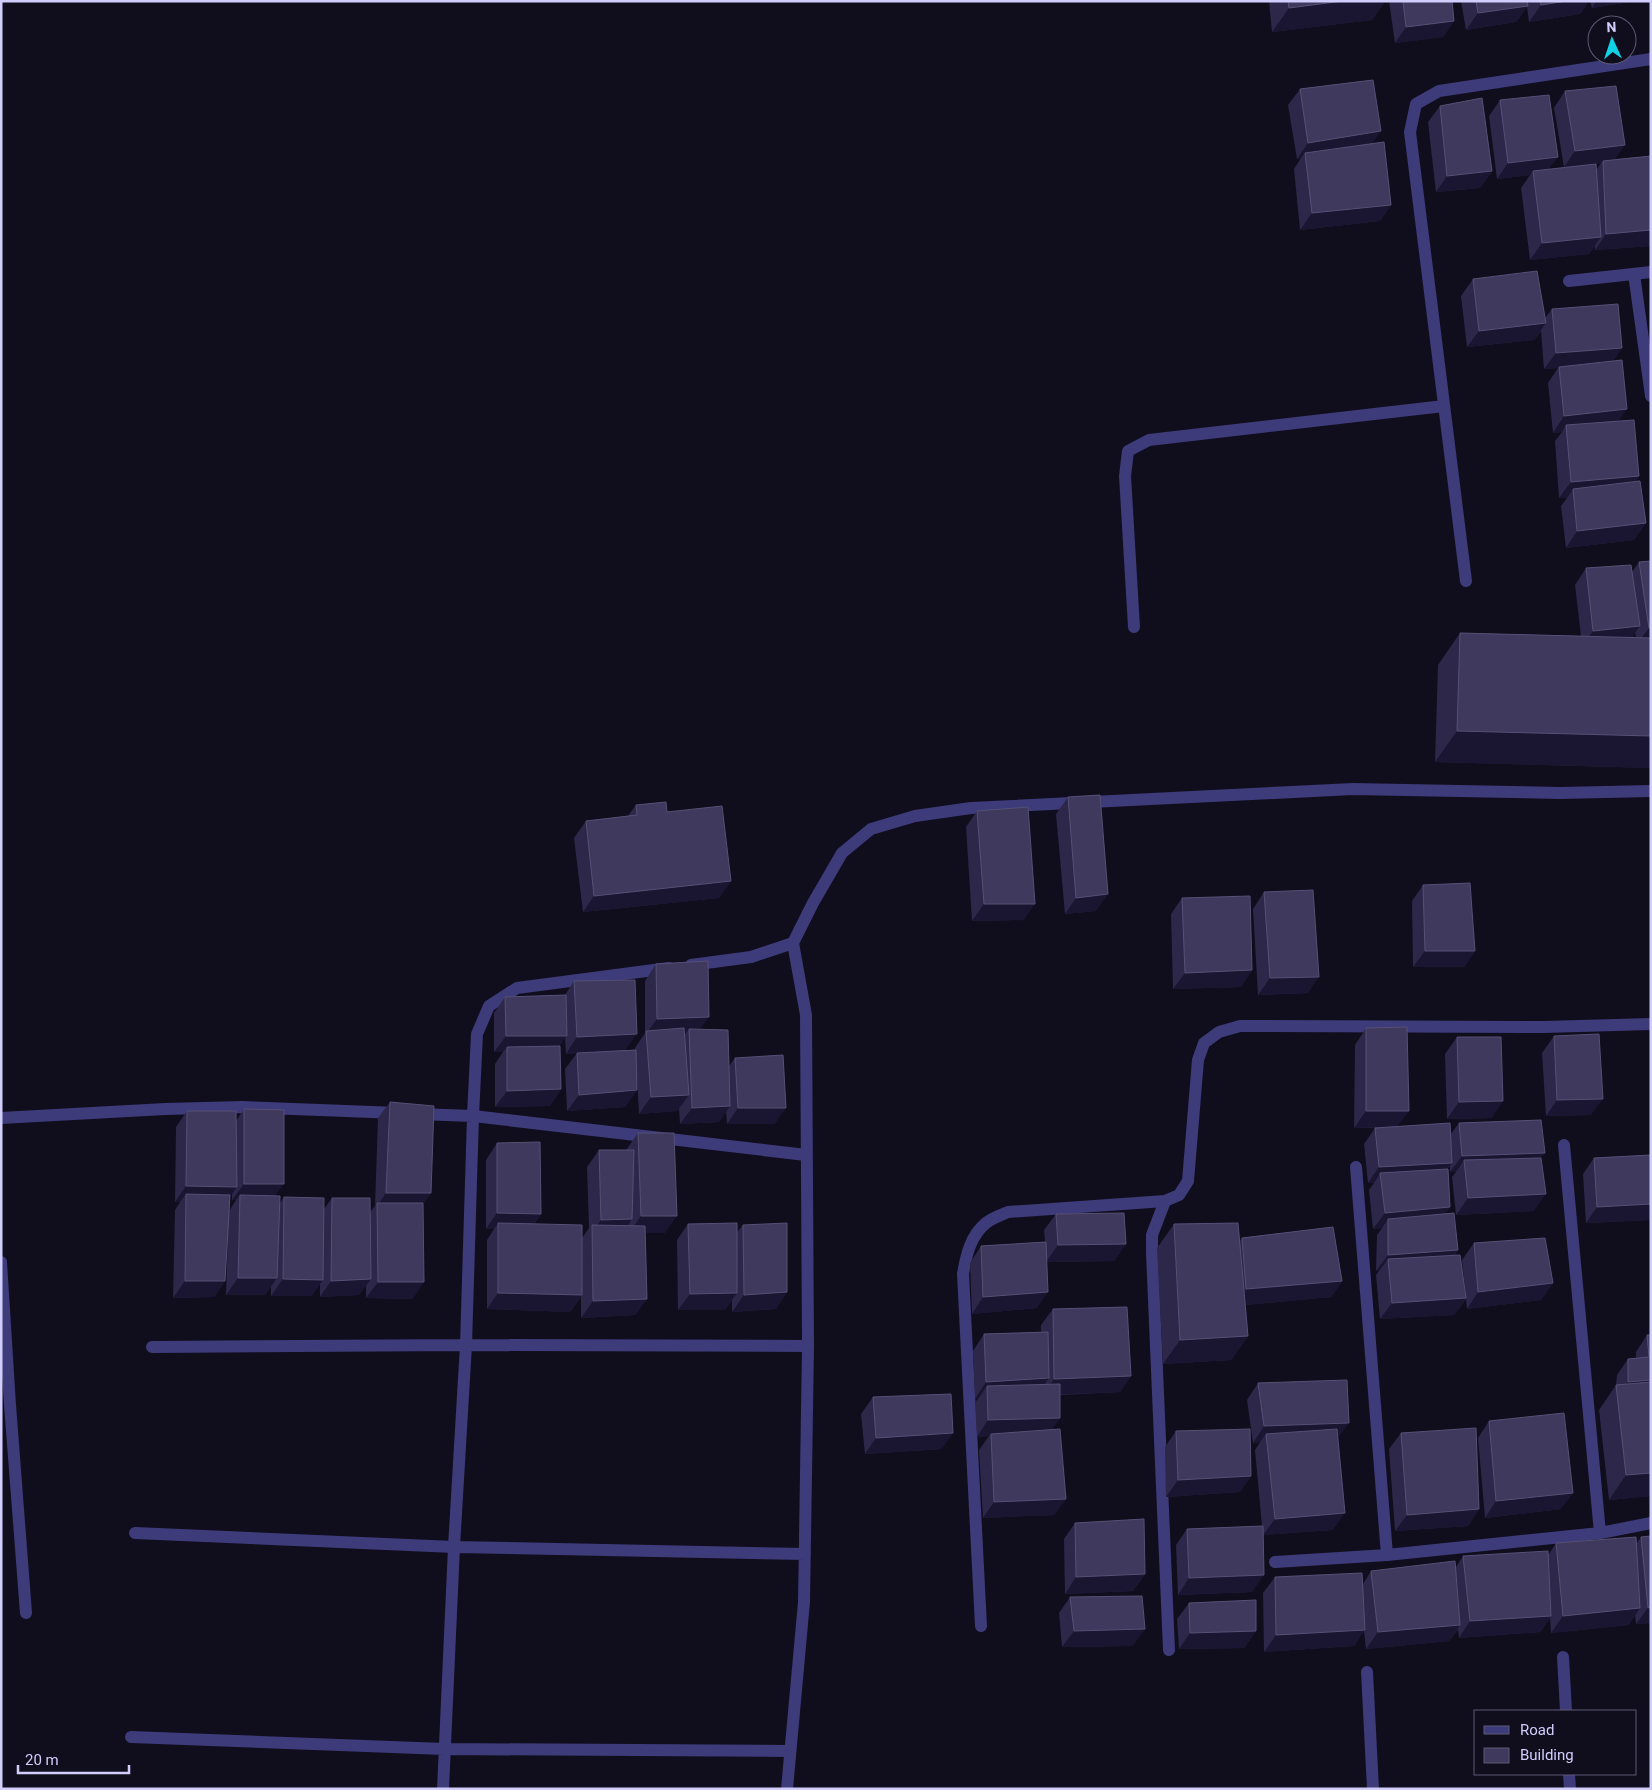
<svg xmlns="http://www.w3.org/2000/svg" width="1652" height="1790" font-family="Roboto,sans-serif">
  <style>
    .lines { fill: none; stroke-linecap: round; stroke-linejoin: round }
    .minor { stroke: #3d3b79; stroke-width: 12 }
    .wall { fill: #2d274a; fill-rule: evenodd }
    .shaded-wall { fill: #1a1530 }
    .building { fill: #3f395d; stroke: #565076 }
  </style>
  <rect width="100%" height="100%" fill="#100d1d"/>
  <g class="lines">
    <path class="minor" d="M1634 274 1651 396
      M1569 281 1651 272
      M1466 581 1410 132 1416 104 1439 91 1651 59
      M1134 627 1125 476 1128 451 1149 440 1444 406
      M691 965 751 957 793 943 813 903 842 853 871 829 915 816 971 808 1353 789 1560 793 1651 791
      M418 1114 473 1116 806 1155
      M1 1118 165 1109 242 1107 398 1113
      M1564 1145 1600 1533
      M1356 1167 1387 1555
      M1165 1201 1152 1235V1253L1169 1650
      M1 1262 10 1405 26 1613
      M152 1347 466 1345 808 1346
      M135 1533 454 1547 805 1554
      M1275 1562 1387 1555 1600 1533 1651 1523
      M981 1626 963 1274C966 1255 971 1235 986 1223 992 1218 1001 1215 1008 1212L1165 1201 1179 1195 1188 1181 1198 1060 1204 1043 1219 1032 1240 1026 1544 1027 1651 1024
      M1563 1657 1566 1711
      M1367 1672 1373 1789
      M131 1737 444 1749 790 1751
      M1569 1774 1570 1789
      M443 1789 454 1547 466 1345 473 1116 477 1034 489 1006 517 988 669 968
      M787 1789 804 1602 808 1346 806 1015 793 943"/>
  </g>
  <path class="wall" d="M1269 1H1385L1372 20 1272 32Z
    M1389 1H1452L1454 21 1443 37 1395 43Z
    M1461 1H1589L1580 14 1529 22 1527 7 1516 22 1466 30Z
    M1590 1H1636L1592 8Z
    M1300 89 1372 143 1391 205 1380 221 1300 230 1294 169 1301 158 1297 159 1288 105Z
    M1565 91 1615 159 1651 156V246L1595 250V246L1589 254 1530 260 1521 188 1530 175 1497 179 1489 116 1500 100 1549 169H1597L1601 163 1564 167 1554 108Z
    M1440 106 1492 171 1480 188 1436 192 1428 122Z
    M1473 279 1545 318 1552 309 1622 348 1613 361 1618 421 1639 476 1636 481 1646 523 1634 540 1566 548 1561 506 1567 498H1559L1555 441 1562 432 1553 433 1548 383 1558 368 1544 369 1541 331 1534 340 1467 347 1461 296Z
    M1651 561V768L1435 762 1438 665 1460 633 1581 636 1575 585 1586 568 1632 572 1639 562ZM1635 632 1636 638H1632Z
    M1068 797 1096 911 1065 914 1056 814Z
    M636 805 667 812 731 881 719 898 583 912 574 838 586 821 628 816Z
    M977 811 1024 920 972 921 966 827Z
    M1423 885 1475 951 1464 967H1413L1412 901Z
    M1264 892 1308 993 1258 995 1253 909Z
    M1182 898 1252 970 1241 987 1173 989 1171 914Z
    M656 964 700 1029 729 1066 735 1058 775 1124H727L726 1112 719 1122 680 1124 679 1108 677 1111 639 1114 637 1077V1090L625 1107 567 1111 565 1069 577 1053 566 1054 565 1038 559 1046 561 1089 550 1106 495 1107V1064L503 1052H494V1013L505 997 565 995 574 981 626 1050H635V1048L645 1033V981Z
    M1366 1028 1398 1126 1450 1135 1459 1123 1541 1158 1534 1211 1456 1215 1452 1177 1456 1172H1450V1166L1447 1169 1450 1207 1445 1214 1458 1250 1455 1255 1466 1297 1462 1260 1474 1243 1553 1283 1541 1300 1467 1309 1466 1299 1454 1315 1380 1319 1376 1275 1379 1271H1376L1377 1235 1382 1228 1373 1229 1369 1190 1374 1183H1368L1364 1144 1375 1128H1354L1355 1045Z
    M1554 1036 1591 1115 1546 1116 1542 1053Z
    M1457 1037 1492 1118 1447 1119 1445 1054Z
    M390 1102 431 1193 423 1204 413 1299 366 1298V1285L359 1295 320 1297V1284L311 1296H271V1286L265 1295H226L228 1232 225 1281 214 1297 173 1298 175 1210 180 1202H175L176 1127 187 1111 236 1121 244 1109 275 1196 279 1204 284 1197 324 1209 332 1198 370 1212 375 1206 378 1118ZM232 1193V1200H236L229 1211 230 1197Z
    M638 1133 665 1233H645L647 1299 635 1315 581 1318V1297L570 1312 487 1309V1240L494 1229H486V1160L497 1143 541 1214 534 1224 582 1238 589 1228 587 1167 599 1150H626Z
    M1651 1155V1220L1586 1223 1583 1174 1594 1158Z
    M1056 1214 1126 1244 1114 1261 1047 1262 1037 1308 972 1314 970 1263 981 1246 1045 1242 1044 1230Z
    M688 1224 737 1232 743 1225 787 1292 776 1309 732 1312V1300L725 1310H678L677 1240Z
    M1174 1224 1240 1241 1242 1238 1342 1281 1331 1297 1245 1305 1248 1336 1231 1360 1163 1364 1157 1248Z
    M1053 1309 1131 1376 1120 1392 1060 1395V1418L1052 1429 1066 1499 1054 1515 983 1518 979 1450 989 1436 977 1437 975 1402 978 1399H975L973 1351 984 1334 1041 1332V1325Z
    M1647 1335H1651V1496L1609 1500 1599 1410 1616 1385 1617 1375 1628 1359 1636 1358V1352Z
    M1258 1383 1338 1439 1333 1530 1263 1535 1252 1592 1178 1595 1176 1545 1187 1529 1262 1526 1255 1450 1260 1442 1253 1443 1247 1400Z
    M873 1397 942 1449 865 1454 861 1414Z
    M1489 1421 1561 1509 1485 1518 1478 1438Z
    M1176 1431 1251 1476 1240 1492 1166 1497 1165 1447Z
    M1401 1433 1479 1509 1468 1526 1395 1531 1389 1449Z
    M1075 1523 1145 1574 1133 1591 1065 1594 1064 1539Z
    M1641 1537 1651 1623 1636 1624 1635 1615 1629 1625 1551 1633 1550 1618 1540 1632 1459 1638 1458 1629 1449 1641 1366 1649 1364 1631 1354 1646 1264 1652 1263 1593 1275 1577 1363 1584 1371 1571 1456 1567 1463 1556 1549 1554 1556 1543 1636 1544Z
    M1070 1597 1133 1646 1062 1647 1059 1613Z
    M1189 1603 1256 1631 1244 1648 1179 1649 1177 1619Z"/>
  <path class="shaded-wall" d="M1343 1H1385L1372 20 1272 32 1289 8Z
    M1567 1H1589L1580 14 1529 22 1541 5Z
    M1596 1H1636L1592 8Z
    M1528 6 1516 22 1466 30 1478 13Z
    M1454 21 1443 37 1395 43 1406 27Z
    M1381 131 1369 148 1305 153 1301 158 1297 159 1308 143Z
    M1625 145 1613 162 1603 161 1601 163 1564 167 1575 151Z
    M1558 157 1546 173 1533 171 1530 175 1497 179 1508 163Z
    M1492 171 1480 188 1436 192 1447 176Z
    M1391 205 1380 221 1300 230 1312 213Z
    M1651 230V246L1595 250 1606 234Z
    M1601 237 1589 254 1530 260 1542 243Z
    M1546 323 1534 340 1467 347 1479 331Z
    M1622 348 1611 364 1559 367 1558 368 1544 369 1556 353Z
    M1627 409 1615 426 1566 425 1562 432 1553 433 1564 416Z
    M1639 476 1627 493 1573 489 1567 498H1559L1571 482Z
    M1646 523 1634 540 1566 548 1577 531Z
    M1640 626 1628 642 1582 647 1593 631Z
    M1649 628H1651V644H1637Z
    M1457 731 1651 736V768L1435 762Z
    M731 881 719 898 583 912 594 896Z
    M1108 894 1096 911 1065 914 1076 898Z
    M984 904H1035L1024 920 972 921Z
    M1425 951H1475L1464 967H1413Z
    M1252 970 1241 987 1173 989 1185 973Z
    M1319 977 1308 993 1258 995 1270 978Z
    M709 1017 697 1033 689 1029 685 1034 646 1035V1034L657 1019Z
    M637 1034 625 1051 566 1054 577 1037Z
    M506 1036H567L555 1052 507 1047 503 1052H494Z
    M561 1089 550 1106 495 1107 507 1091Z
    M637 1090 625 1107 567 1111 579 1095Z
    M689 1095 677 1111 639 1114 651 1097Z
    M1603 1099 1591 1115 1546 1116 1557 1100Z
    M1503 1101 1492 1118 1447 1119 1459 1102Z
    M730 1106 719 1122 680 1124 692 1108Z
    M738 1108H786L775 1124H727Z
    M1366 1111H1409L1397 1127 1354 1128Z
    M1545 1153 1534 1169 1464 1160 1456 1172H1450L1462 1156Z
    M1452 1163 1440 1179 1380 1173 1374 1183H1368L1379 1167Z
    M244 1184H284L272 1200 240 1195 236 1200H232Z
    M186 1186 237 1187 226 1203 186 1194 180 1202H175Z
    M386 1193H431L420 1209 377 1206Z
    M1546 1194 1534 1211 1456 1215 1468 1198Z
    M1651 1204V1220L1586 1223 1597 1207Z
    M1450 1207 1439 1223 1388 1219 1382 1228 1373 1229 1385 1213Z
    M497 1213 541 1214 529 1230 498 1223 494 1229H486Z
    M641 1216H677L665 1233H629Z
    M632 1219 621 1236 592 1233 601 1220Z
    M1126 1244 1114 1261 1046 1262 1058 1245Z
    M1458 1250 1447 1266 1388 1259 1379 1271H1376L1388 1255Z
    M238 1278H277L265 1295H226Z
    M283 1279 323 1280 311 1296H271Z
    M371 1279 359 1295 320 1297 331 1281Z
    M185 1281H225L214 1297 173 1298Z
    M1342 1281 1331 1297 1235 1306 1246 1289Z
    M378 1282H424L413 1299 366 1298Z
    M1553 1283 1541 1300 1467 1309 1478 1292Z
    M787 1292 776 1309 732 1312 744 1295Z
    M1048 1292 1037 1308 972 1314 983 1297Z
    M498 1293 582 1295 570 1312 487 1309Z
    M737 1293 725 1310H678L690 1294Z
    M1466 1298 1454 1315 1380 1319 1392 1303Z
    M647 1299 635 1315 581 1318 593 1301Z
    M1248 1336 1231 1360 1163 1364 1180 1340Z
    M1131 1376 1120 1392 1043 1395 1054 1379Z
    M1049 1378 1038 1394 987 1386 978 1399H975L986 1382Z
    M1651 1380V1396H1617L1628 1382Z
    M1060 1418 1049 1434H991L989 1436 977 1437 988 1420Z
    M1349 1423 1337 1439 1266 1434 1260 1442 1253 1443 1264 1426Z
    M953 1433 942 1449 865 1454 876 1438Z
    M1651 1473V1496L1609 1500 1626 1475Z
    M1251 1476 1240 1492 1166 1497 1178 1480Z
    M1573 1493 1561 1509 1485 1518 1496 1501Z
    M1066 1499 1054 1515 983 1518 994 1502Z
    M1479 1509 1468 1526 1395 1531 1407 1515Z
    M1345 1513 1333 1530 1263 1535 1275 1519Z
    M1145 1574 1133 1591 1065 1594 1076 1577Z
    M1264 1575 1252 1592 1178 1595 1189 1578Z
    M1651 1607V1623L1636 1624 1648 1608Z
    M1640 1608 1629 1625 1551 1633 1563 1616Z
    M1551 1616 1540 1632 1459 1638 1470 1621Z
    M1460 1625 1449 1641 1366 1649 1378 1632Z
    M1145 1629 1133 1646 1062 1647 1074 1631Z
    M1365 1630 1354 1646 1264 1652 1276 1635Z
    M1256 1631 1244 1648 1179 1649 1190 1633Z"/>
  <path class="building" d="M1288 1H1343L1289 8Z
    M1403 1H1452L1454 21 1406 27Z
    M1476 1H1527L1528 6 1478 13Z
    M1540 1H1567L1541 5Z
    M1373 80 1381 131 1308 143 1300 89Z
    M1616 86 1625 145 1575 151 1565 91Z
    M1549 95 1558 157 1508 163 1500 100Z
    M1482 98 1492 171 1447 176 1440 106Z
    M1384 142 1391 205 1312 213 1305 153Z
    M1651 156V230L1606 234 1603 161Z
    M1596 164 1601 237 1542 243 1533 171Z
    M1537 271 1546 323 1479 331 1473 279Z
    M1618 304 1622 348 1556 353 1552 309Z
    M1622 360 1627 409 1564 416 1559 367Z
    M1634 420 1639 476 1571 482 1566 425Z
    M1640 481 1646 523 1577 531 1573 489Z
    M1651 561V628H1649L1639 562Z
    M1631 565 1640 626 1593 631 1586 568Z
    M1460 633 1651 638V736L1457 731Z
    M1100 795 1108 894 1076 898 1068 797Z
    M666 802 667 812 722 806 731 881 594 896 586 821 637 815 636 805Z
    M1028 807 1035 904H984L977 811Z
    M1470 883 1475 951H1425L1423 885Z
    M1313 890 1319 977 1270 978 1264 892Z
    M1250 896 1252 970 1185 973 1182 898Z
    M708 961 709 1017 657 1019 656 964Z
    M635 980 637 1034 577 1037 574 981Z
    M566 995 567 1036H506L505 997Z
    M1407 1027 1409 1111H1366V1028Z
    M684 1028 689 1095 651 1097 646 1031Z
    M689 1029 728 1030 730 1106 692 1108Z
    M1599 1034 1603 1099 1557 1100 1554 1036Z
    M1457 1037H1501L1503 1101 1459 1102Z
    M560 1046 561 1089 507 1091V1047Z
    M636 1050 637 1090 579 1095 577 1053Z
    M783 1055 786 1108H738L735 1058Z
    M390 1102 434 1106 431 1193H386Z
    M244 1109 284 1110V1184H244Z
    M187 1111H236L237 1187 186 1186Z
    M1541 1120 1545 1153 1462 1156 1459 1123Z
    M1450 1123 1452 1163 1379 1167 1375 1128Z
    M638 1133H674L677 1216H641Z
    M540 1142 541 1214 497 1213V1143Z
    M599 1150H634L632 1219 601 1220Z
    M1651 1155V1204L1597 1207 1594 1158Z
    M1541 1158 1546 1194 1468 1198 1464 1160Z
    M1448 1169 1450 1207 1385 1213 1380 1173Z
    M186 1194 230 1195 225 1281H185Z
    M240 1195 280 1196 277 1278H238Z
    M284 1197 324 1198 323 1280 283 1279Z
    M332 1198H370L371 1279 331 1281Z
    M377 1203H423L424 1282H378Z
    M1124 1213 1126 1244 1058 1245 1056 1214Z
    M1454 1213 1458 1250 1388 1255V1219Z
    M498 1223 582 1225V1295L498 1293Z
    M737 1223V1293L690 1294 688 1224Z
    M787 1223V1292L744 1295 743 1225Z
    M1238 1223 1248 1336 1180 1340 1174 1224Z
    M592 1225 645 1226 647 1299 593 1301Z
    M1333 1227 1342 1281 1246 1289 1242 1238Z
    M1545 1238 1553 1283 1478 1292 1474 1243Z
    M1046 1242 1048 1292 983 1297 981 1246Z
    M1460 1255 1466 1298 1392 1303 1388 1259Z
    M1127 1307 1131 1376 1054 1379 1053 1309Z
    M1048 1332 1049 1378 986 1382 984 1334Z
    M1647 1335H1651V1380L1628 1382V1359L1649 1357Z
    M1347 1380 1349 1423 1264 1426 1258 1383Z
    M1651 1382V1473L1626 1475 1616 1385Z
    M1060 1384V1418L988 1420 987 1386Z
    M951 1394 953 1433 876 1438 873 1397Z
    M1564 1413 1573 1493 1496 1501 1489 1421Z
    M1476 1428 1479 1509 1407 1515 1401 1433Z
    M1060 1429 1066 1499 994 1502 991 1434Z
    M1250 1429 1251 1476 1178 1480 1176 1431Z
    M1337 1429 1345 1513 1275 1519 1266 1434Z
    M1144 1519 1145 1574 1076 1577 1075 1523Z
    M1263 1526 1264 1575 1189 1578 1187 1529Z
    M1651 1536V1607L1648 1608 1641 1537Z
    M1636 1537 1640 1608 1563 1616 1556 1543Z
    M1548 1551 1551 1616 1470 1621 1463 1556Z
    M1455 1561 1460 1625 1378 1632 1371 1571Z
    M1362 1573 1365 1630 1276 1635 1275 1577Z
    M1142 1596 1145 1629 1074 1631 1070 1597Z
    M1256 1600V1631L1190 1633 1189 1603Z"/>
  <rect width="1652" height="1790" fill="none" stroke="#d1cdfc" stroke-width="5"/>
  <rect x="1474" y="1710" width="162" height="65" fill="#100d1d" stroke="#5d5a76"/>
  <rect x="1484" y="1726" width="25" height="8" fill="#3d3b79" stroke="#5d5a76"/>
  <text x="1520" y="1735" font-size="15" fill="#d1cdfc">Road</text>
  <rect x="1484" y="1748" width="25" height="15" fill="#3f395d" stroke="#5d5a76"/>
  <text x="1520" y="1760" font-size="15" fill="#d1cdfc">Building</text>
  <g transform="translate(1612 40) rotate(357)"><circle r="24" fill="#100d1d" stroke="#5d5a76"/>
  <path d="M0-4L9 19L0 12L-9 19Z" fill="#0fd3e5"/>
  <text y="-8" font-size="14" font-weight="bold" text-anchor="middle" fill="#d1cdfc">N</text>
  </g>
  <path d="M18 1765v8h111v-8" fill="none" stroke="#d1cdfc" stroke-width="2.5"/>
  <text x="25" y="1765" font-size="15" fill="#d1cdfc" stroke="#100d1d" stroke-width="4" paint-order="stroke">20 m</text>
</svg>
